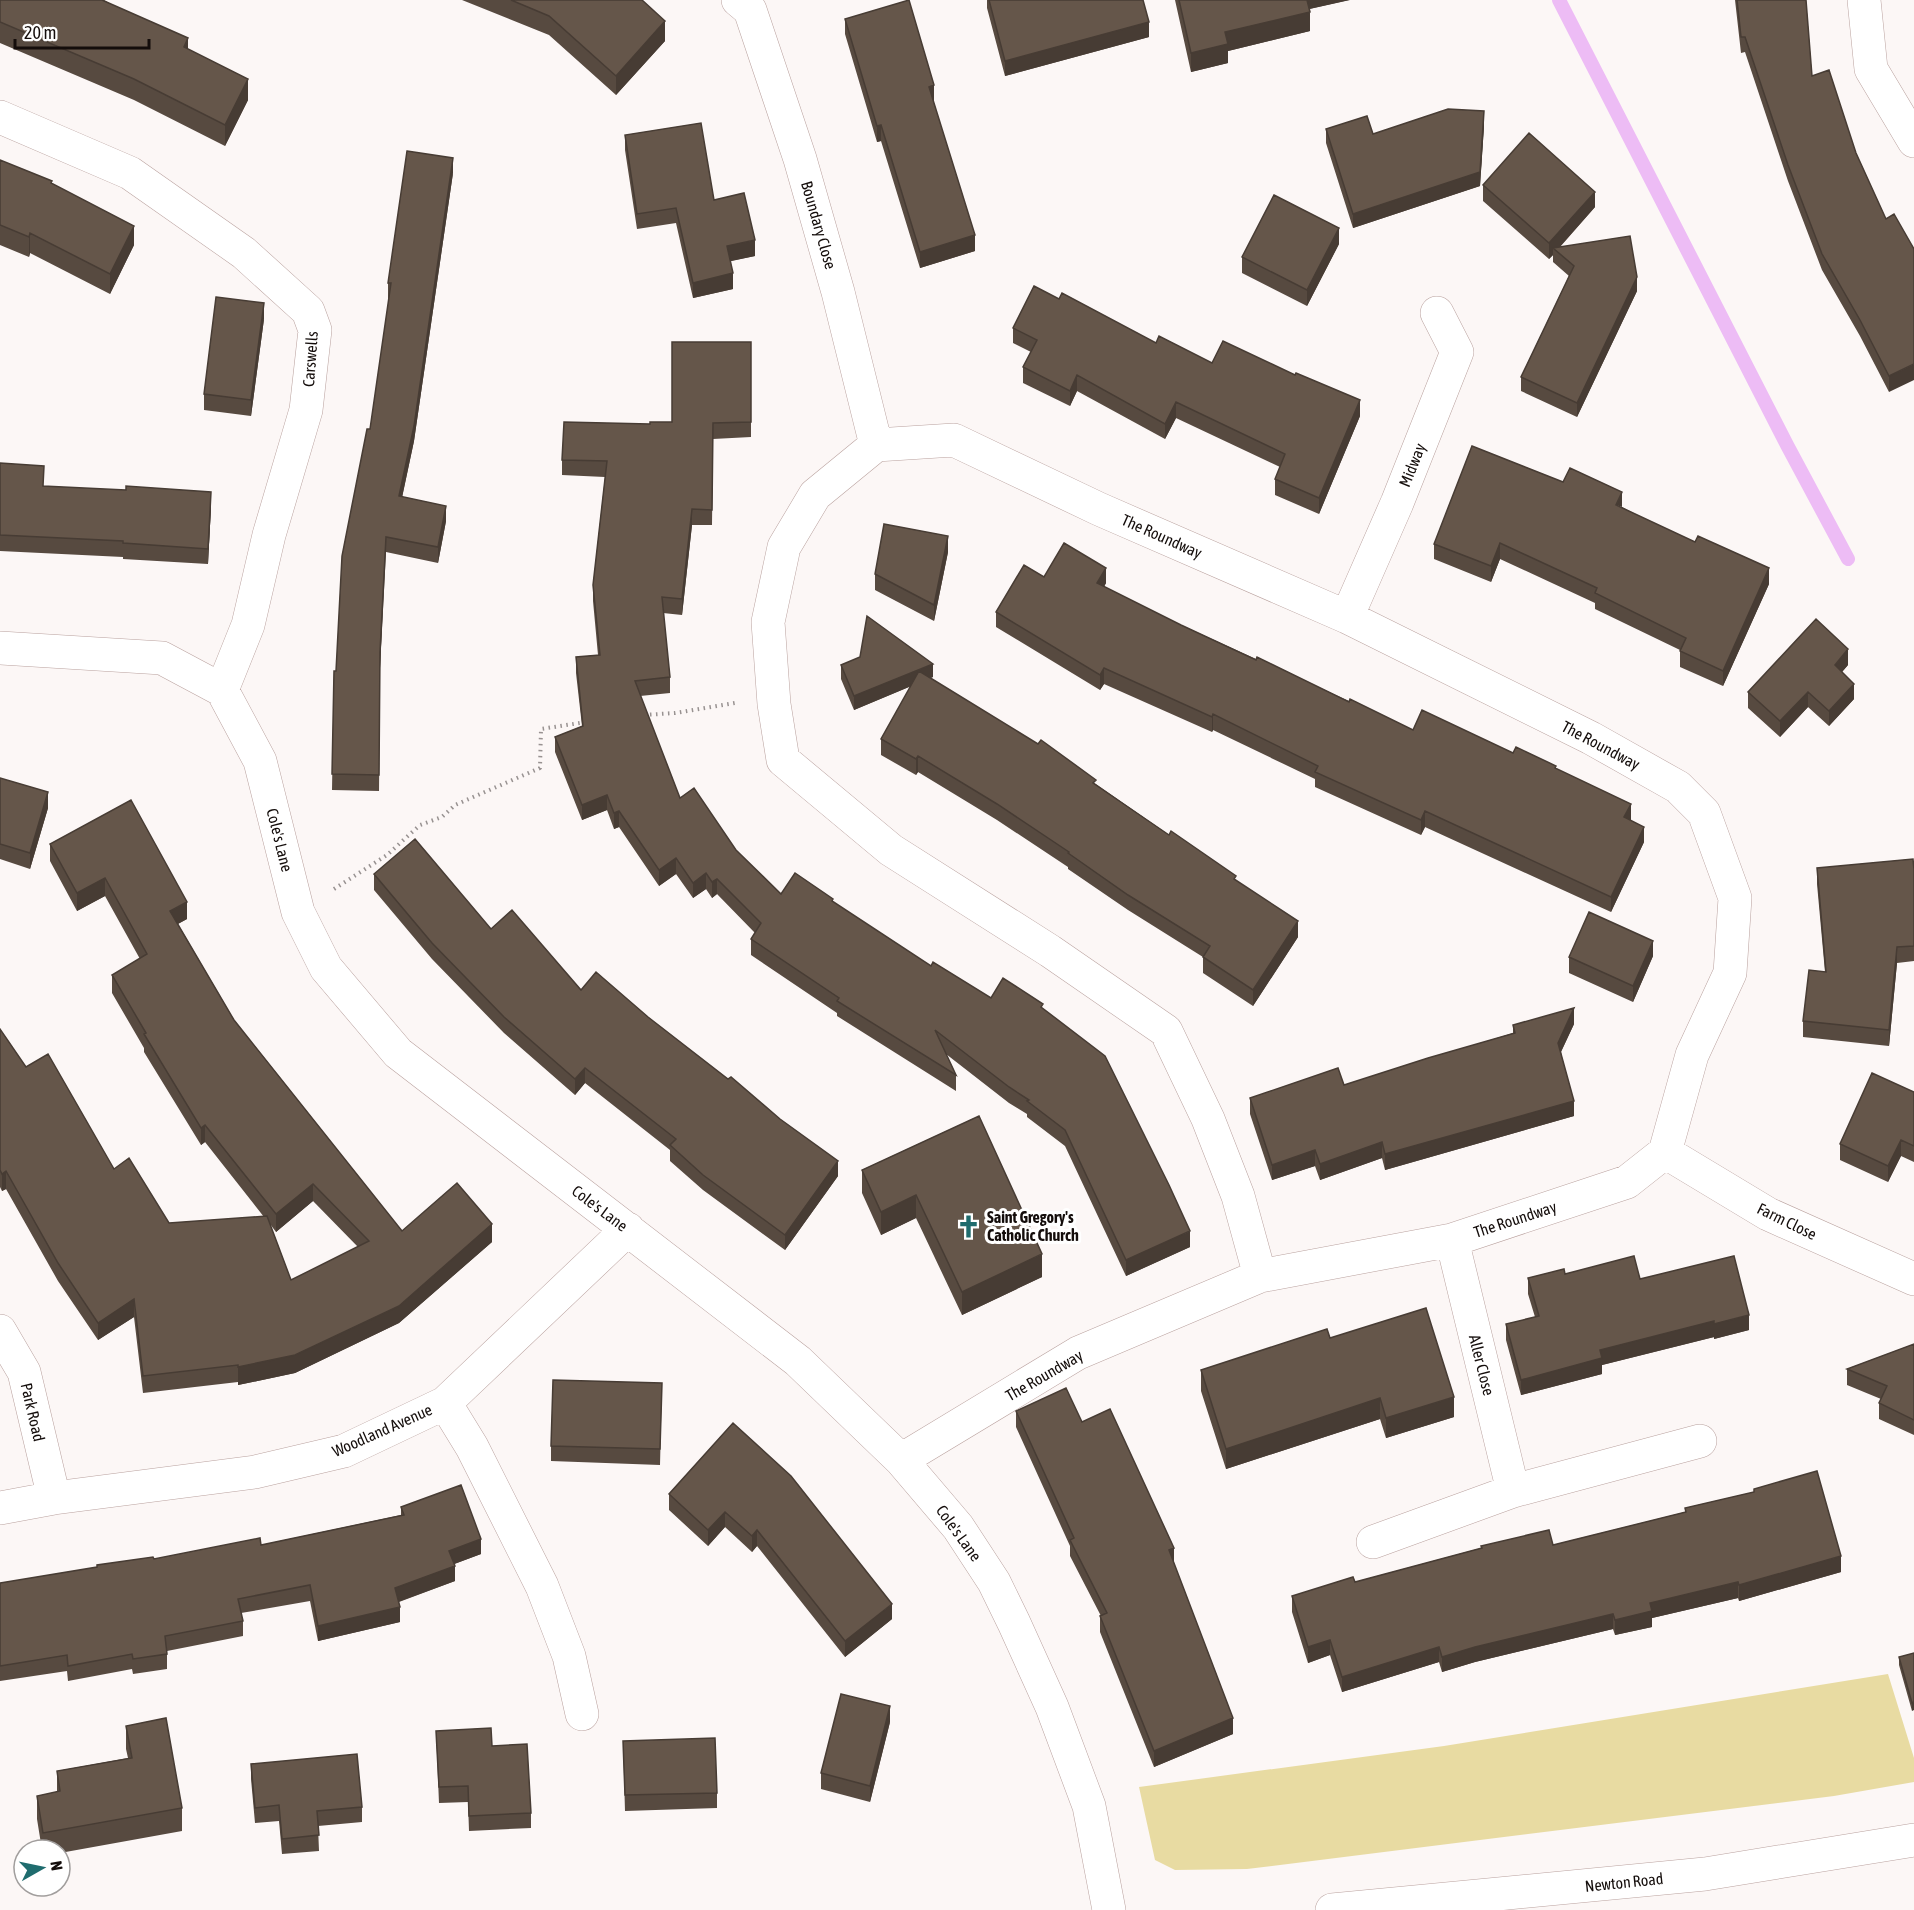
<svg xmlns="http://www.w3.org/2000/svg" width="1914" height="1910" font-family="'Asap Condensed',sans-serif">
  <style>
    .green { fill: #e8dba2 }
    .lines { fill: none; stroke-linecap: round; stroke-linejoin: round }
    .stream { stroke: #edbcf5; stroke-width: 14 }
    .minor-casing { stroke: #baa29f; stroke-width: 34 }
    .path { stroke: #989291; stroke-width: 4; stroke-dasharray: 1.5 4.5; stroke-linecap: butt }
    .minor { stroke: #fff; stroke-width: 33 }
    .wall { fill: #574a40; fill-rule: evenodd }
    .shaded-wall { fill: #473c34 }
    .building { fill: #65564a; stroke: #473c34; stroke-width: 1.5 }
    .labels { text-anchor: middle; stroke-width: 6; stroke-linejoin: round; paint-order: stroke }
    .street-label { font-size: 16px; fill: #140d0b; stroke: #fff }
    .poi-label { font-size: 16px; font-weight: bold; fill: #140d0b; stroke: #fff; text-anchor: start }
  </style>
  <rect width="100%" height="100%" fill="#fcf7f6"/>
  <path class="green" d="M1888 1674 1914 1758V1782L1834 1796 1247 1869 1175 1870 1155 1860 1139 1787 1444 1746Z"/>
  <g class="lines">
    <path class="stream" d="M1559 0 1787 445 1848 559"/>
    <defs>
      <path id="minor" d="M738 0 750 10 800 159 838 292 876 445
        M1864 0 1871 69 1914 141
        M0 117 130 173 244 253 308 311 315 330 306 410 269 535 248 625 222 690
        M1347 617 1397 503 1457 352 1437 313
        M0 648 162 658 222 690 260 761 298 912 326 968 398 1053 798 1361 901 1460 958 1527 994 1582 1014 1623 1052 1707 1089 1806 1109 1910
        M1665 1152 1768 1214 1914 1279
        M1452 1240 1513 1491
        M0 1331 24 1372 54 1498
        M445 1403 472 1447 542 1586 569 1656 582 1714
        M901 1460 1078 1353 1260 1276 1238 1196 1208 1119 1166 1031 1050 951 891 850 783 760 774 704 768 622 784 547 815 495 876 445 954 440 1099 509 1347 617 1591 738 1678 787 1704 813 1735 898 1730 973 1692 1055 1665 1152 1627 1182 1452 1240 1260 1276
        M0 1508 54 1498 255 1472 344 1451 445 1403 628 1229
        M1373 1542 1513 1491 1700 1441
        M1332 1910 1705 1874 1914 1840"/>
    </defs>
    <use href="#minor" class="minor-casing"/>
    <path class="path" d="M644 715 675 713 735 703
      M334 889 387 855 420 825 442 817 455 805 540 768 541 729 586 722"/>
    <use href="#minor" class="minor"/>
  </g>
  <path class="wall" d="M0 0H104L188 49 248 100 225 146 134 100 0 43Z
    M462 0H642L665 41 616 95 549 35Z
    M987 0H1143L1149 37 1005 76 987 8Z
    M1175 0H1349L1309 9 1310 31 1228 51V63L1191 72Z
    M1735 0H1806L1812 76 1856 153 1886 219 1894 214 1889 392 1860 336 1822 270 1788 181 1745 52 1741 53Z
    M845 19 934 101H933L975 251 920 268 881 141 877 142 845 34Z
    M1484 126 1480 186 1353 228 1326 143V129L1373 134Z
    M625 135 714 200 755 256 730 261 733 289 693 298 676 223 637 229 625 150Z
    M0 160 52 183 134 245 110 294 30 253 29 257 0 245Z
    M453 173 414 441 402 497 446 521 438 563 386 552 380 668 379 791 332 790 334 671H336L389 299 388 298V283Z
    M1483 185 1595 207 1560 247 1637 291 1577 417 1521 391V377L1569 276 1553 262V255L1549 259 1483 201Z
    M1339 244 1307 306 1242 273V257Z
    M1059 299 1156 343 1360 416 1319 514 1275 495V479L1280 467 1176 418 1165 439 1077 391 1070 406 1023 383V367L1031 352 1013 343V328Z
    M264 319 251 416 204 410V394Z
    M751 342V437L713 439 712 525H692L682 615 663 613 670 677V693L640 696 680 798 736 850 781 894 833 902 931 966 991 998 1043 1009 1190 1247 1126 1276 1065 1146 1027 1117V1114L1009 1103 946 1054 956 1075V1091L837 1016V1013L751 955V939L755 933 717 894 712 898 706 889 693 898 676 874 659 886 619 827 614 829 607 810 582 820 555 752V737L582 726 576 673V657L598 655 593 601V585L605 477 562 475V460L650 424 672 422Z
    M0 463 44 486 211 507 208 564 123 559V557L0 551Z
    M1622 507 1769 584 1723 686 1680 667V650L1595 609V603L1500 559 1491 582 1434 559V544Z
    M948 552 934 621 875 590V574Z
    M1044 577 1106 583 1104 587 1181 625 1413 730 1513 753 1556 768 1630 820 1644 842 1611 912 1425 827 1421 835 1315 787V779L1213 730 1212 732 1104 684 1100 690 996 627V612Z
    M841 665 933 677 930 678 1096 784 1169 835 1236 880 1298 937 1253 1006 1203 973V957L1128 910 1068 869V867L997 820 918 772 916 775 881 755V739L911 686 854 710 841 679Z
    M1848 665 1842 672 1854 699 1829 726 1808 707 1780 737 1748 708V692Z
    M0 778 48 808 30 869 0 859Z
    M50 844 187 919 178 924 234 1020 402 1231 492 1242 399 1323 295 1373 238 1385V1382L143 1393 134 1317 98 1340 58 1281 6 1189 2 1191 0 1187V1029L26 1067 114 1169 169 1223 264 1217 205 1142 201 1145 144 1052V1048L112 993V975L140 959 105 896 77 911 50 861ZM313 1201 358 1247 291 1280 270 1224 276 1232Z
    M1817 868 1914 870V961L1897 963 1889 1046 1803 1037V1021L1825 972 1817 884Z
    M374 874 491 929 581 990 648 1017 838 1176 785 1250 703 1190 670 1161V1150L585 1083 575 1095 504 1033 432 959 374 890Z
    M1653 956 1633 1002 1569 973V957Z
    M1574 1024 1561 1052 1574 1116 1385 1170 1382 1158 1320 1180 1315 1166 1272 1180 1250 1114V1098L1344 1085 1513 1033V1025Z
    M1914 1092V1162L1901 1156 1888 1182 1840 1160V1144Z
    M979 1116 1042 1277 962 1315 916 1218 881 1235 862 1193V1170Z
    M1565 1274 1640 1279 1749 1330 1714 1339V1337L1602 1365V1374L1521 1395 1506 1340V1324L1535 1317 1528 1294V1278Z
    M1330 1338 1454 1417 1386 1438 1380 1419 1226 1469 1201 1391V1370Z
    M1914 1344V1435L1879 1419V1403L1881 1399 1847 1385V1369Z
    M662 1383 660 1465 551 1461V1446Z
    M1016 1411 1082 1422 1174 1563 1233 1734 1154 1767 1100 1632V1616H1101L1070 1556V1546L1016 1427Z
    M733 1423 892 1619 845 1657 757 1546 752 1552 725 1527 708 1546 669 1510V1494Z
    M1754 1489 1841 1572 1739 1601 1738 1598 1652 1618V1627L1615 1635 1613 1629 1475 1662 1442 1672 1439 1662 1342 1692 1330 1655 1308 1663 1292 1612V1596L1355 1582 1481 1548V1546L1553 1545 1685 1512V1508L1754 1492Z
    M401 1507 481 1554 454 1564 455 1581 399 1602 400 1622 318 1641 310 1601 241 1613 243 1621V1636L167 1651V1669L133 1674 132 1669 68 1681 67 1671 0 1681V1583L154 1559 261 1545 401 1515Z
    M1914 1653 1912 1711 1899 1665V1657Z
    M890 1722 870 1802 821 1789V1773Z
    M126 1726 182 1808V1831L60 1853V1850H42L37 1819V1796L57 1792V1771L128 1758 126 1749Z
    M436 1731 492 1746 531 1813V1828L469 1831 468 1802 439 1803Z
    M623 1741 717 1793V1808L625 1811Z
    M251 1764 362 1807V1822L318 1826 319 1851 282 1854 279 1821 255 1823 251 1779Z"/>
  <path class="shaded-wall" d="M1305 0H1350L1305 10Z
    M1310 12V31L1228 51V63L1191 72V53L1225 32Z
    M665 21V41L616 95V76Z
    M1149 22V37L1005 76V61Z
    M188 38V59L184 47Z
    M248 79V100L225 146V125Z
    M934 85V101L929 102V87Z
    M1484 111V126L1480 186 1353 228V214Z
    M881 125V141L877 142V126Z
    M453 158V173L414 441 399 512V496Z
    M1595 192V207L1556 251 1553 248V255L1549 259V243Z
    M134 226V245L110 294V274Z
    M1339 228V244L1307 306V290Z
    M30 233V253L29 257V237Z
    M975 235V251L920 268V252Z
    M755 240V256L727 262V246Z
    M733 273V289L693 298V283Z
    M1637 277V291L1577 417V403Z
    M264 303V319L251 416V400Z
    M1914 364V380L1889 392V376Z
    M1077 375V391L1070 406V391Z
    M1360 400V416L1319 514V498Z
    M1176 402V418L1165 439V424Z
    M211 492V507L208 564V549Z
    M1622 492V507L1616 505Z
    M446 506V521L438 563V547Z
    M692 509V525L682 615V599Z
    M948 536V552L934 621V605Z
    M386 537 380 668 379 791 380 652Z
    M1500 543V559L1491 582V566Z
    M1106 568V583L1097 598V583Z
    M1769 568V584L1723 686V671Z
    M1848 649V665L1835 680V665Z
    M933 664V677L854 710V696Z
    M1104 668V684L1100 690V675Z
    M1854 684V699L1829 726V711Z
    M1808 692V707L1780 737V721Z
    M1213 714V730L1212 732V717Z
    M918 756V772L916 775V759Z
    M48 792V808L30 869V853Z
    M607 795V810L582 820V805Z
    M1631 804V820L1624 833V817Z
    M619 811V827L614 829V813Z
    M1425 811V827L1421 835V820Z
    M1644 827V842L1611 912V897Z
    M676 858V874L659 886V870Z
    M706 873V889L693 898V883Z
    M105 878V896L77 911V893Z
    M717 879V894L712 898V882Z
    M187 902V919L170 928V911Z
    M1298 921V937L1253 1006V990Z
    M1653 941V956L1633 1002V986Z
    M1897 947V963L1889 1046V1030Z
    M1574 1008V1024L1558 1058V1043Z
    M585 1068V1083L575 1095V1079Z
    M1574 1101V1116L1385 1170V1154Z
    M205 1125V1142L201 1145V1128Z
    M1901 1140V1156L1888 1182V1166Z
    M1382 1142V1158L1320 1180V1164Z
    M1315 1150V1166L1272 1180V1165Z
    M838 1161V1176L785 1250V1235Z
    M6 1171V1189L2 1191V1174Z
    M313 1184V1201L276 1232V1214Z
    M916 1195V1218L881 1235V1212Z
    M492 1224V1242L399 1323 295 1373 238 1385V1367Z
    M1190 1231V1247L1126 1276V1260Z
    M1042 1254V1277L962 1315V1292Z
    M134 1299V1317L98 1340V1323Z
    M1749 1315V1330L1714 1339V1324Z
    M1714 1321V1337L1602 1365V1374L1521 1395V1380L1600 1350Z
    M1454 1397V1417L1386 1438V1418Z
    M1380 1398V1419L1226 1469V1449Z
    M725 1512V1527L708 1546V1530Z
    M757 1530V1546L752 1552V1536Z
    M481 1539V1554L449 1566V1551Z
    M1174 1548V1564L1169 1550Z
    M1841 1556V1572L1739 1601V1585Z
    M455 1566V1581L395 1603V1588Z
    M1738 1582V1598L1652 1618V1627L1615 1635V1620L1650 1603Z
    M892 1604V1619L845 1657V1641Z
    M400 1607V1622L318 1641V1626Z
    M1613 1614V1629L1475 1662 1442 1672V1657L1475 1647Z
    M1330 1640V1655L1308 1663V1647Z
    M1439 1647V1662L1342 1692V1677Z
    M1914 1702V1710L1912 1711V1703Z
    M890 1706V1722L870 1802V1786Z
    M1233 1718V1734L1154 1767V1751Z"/>
  <path class="building" d="M0 0H102L188 38 184 47 248 79 225 125 134 79 0 22Z
    M511 0H642L665 21 616 76 549 16Z
    M909 0 934 85 929 87 975 235 920 252 881 125 877 126 845 19Z
    M989 0H1143L1149 22 1005 61Z
    M1179 0H1307L1310 12 1225 32 1228 44 1191 53Z
    M1737 0H1806L1812 76 1829 70 1856 153 1886 219 1894 214 1914 249V364L1889 376 1860 320 1822 254 1788 165 1745 37H1741Z
    M1448 109 1484 111 1480 172 1353 214 1326 129 1367 116 1373 134Z
    M701 123 714 200 744 193 755 240 727 246 733 273 693 283 676 208 637 214 625 135Z
    M1529 133 1595 192 1549 243 1483 185Z
    M407 151 453 158 414 426 399 496 446 506 438 547 386 537 380 652 379 775 332 774 334 671H336L342 556 367 429H370L391 283H388Z
    M0 160 52 181 51 183 134 226 110 274 30 233 29 237 0 225Z
    M1274 195 1339 228 1307 290 1242 257Z
    M1630 236 1637 277 1577 403 1521 377 1574 266 1553 248Z
    M1034 286 1059 299 1062 293 1156 343 1159 336 1212 363 1223 341 1295 375 1296 373 1360 400 1319 498 1275 479 1285 454 1176 402 1165 424 1077 375 1070 391 1023 367 1037 340 1013 328Z
    M216 297 264 303 251 400 204 394Z
    M672 342H751V422L713 423 712 510 692 509 682 599 662 597 670 677 635 681 680 798 694 788 736 850 781 894 795 873 833 899 832 901 931 966 933 962 991 998 1003 978 1043 1004 1041 1007 1105 1056 1169 1185 1190 1231 1126 1260 1065 1130 1027 1101 1029 1100 1009 1087 935 1030 956 1075 837 1001 839 998 751 939 761 923 717 879 712 882 706 873 693 883 676 858 659 870 619 811 614 813 607 795 582 805 555 737 583 726 576 657 600 655 593 585 607 461 562 460 564 422 650 424V422H672Z
    M1472 446 1563 482 1570 468 1622 492 1616 505 1695 542 1698 536 1769 568 1723 671 1680 651 1686 638 1595 593 1597 588 1500 543 1491 566 1434 544Z
    M0 463 44 466 43 486 126 490V486L211 492 208 549 123 543V541L0 535Z
    M884 524 948 536 934 605 875 574Z
    M1064 543 1106 568 1097 583 1181 625 1256 660 1257 657 1349 702 1350 699 1413 730 1422 710 1513 753 1516 747 1556 766 1555 768 1631 804 1624 817 1644 827 1611 897 1425 811 1421 820 1315 772 1318 766 1213 714 1212 717 1104 668 1100 675 996 612 1024 565 1044 577Z
    M867 616 933 664 854 696 841 665 860 657Z
    M1816 619 1848 649 1835 665 1854 684 1829 711 1808 692 1780 721 1748 692Z
    M919 671 1038 744 1041 740 1096 780 1093 783 1169 835 1171 831 1236 876 1234 879 1298 921 1253 990 1203 957 1210 946 1128 895 1068 853 1069 852 997 804 918 756 916 759 881 739Z
    M0 778 48 792 30 853 0 844Z
    M131 800 187 902 170 911 234 1020 402 1231 457 1183 492 1224 399 1306 295 1355 238 1367V1365L143 1376 134 1299 98 1323 58 1263 6 1171 2 1174 0 1170V1029L26 1067 48 1054 114 1169 129 1158 169 1223 267 1216 291 1280 369 1241 313 1184 276 1214 205 1125 201 1128 144 1034 146 1033 112 975 147 954 105 878 77 893 50 844Z
    M415 839 491 929 512 910 581 990 596 972 648 1017 728 1079 731 1077 780 1119 838 1161 785 1235 703 1175 670 1145 676 1139 585 1068 575 1079 504 1017 432 943 374 874Z
    M1913 859 1914 870V946L1897 947 1889 1030 1803 1021 1809 970 1826 972 1817 868Z
    M1589 912 1653 941 1633 986 1569 957Z
    M1574 1008 1558 1043 1574 1101 1385 1154 1382 1142 1320 1164 1315 1150 1272 1165 1250 1098 1338 1068 1344 1085 1428 1058 1515 1033 1513 1025Z
    M1872 1073 1914 1092V1146L1901 1140 1888 1166 1840 1144Z
    M979 1116 1042 1254 962 1292 916 1195 881 1212 862 1170Z
    M1634 1256 1640 1279 1734 1256 1749 1315 1714 1324V1321L1600 1350 1602 1358 1521 1380 1506 1324 1539 1316 1528 1278 1564 1269 1565 1274Z
    M1426 1308 1454 1397 1386 1418 1380 1398 1226 1449 1201 1370 1327 1329 1330 1338Z
    M1914 1344V1420L1879 1403 1887 1386 1847 1369Z
    M553 1380 662 1383 660 1449 551 1446Z
    M1066 1388 1082 1422 1110 1409 1174 1548 1169 1550 1233 1718 1154 1751 1100 1616 1107 1613 1070 1540 1074 1538 1016 1411Z
    M733 1423 791 1476 892 1604 845 1641 757 1530 752 1536 725 1512 708 1530 669 1494Z
    M1817 1471 1841 1556 1739 1585 1738 1582 1650 1603 1652 1611 1615 1620 1613 1614 1475 1647 1442 1657 1439 1647 1342 1677 1330 1640 1308 1647 1292 1596 1353 1577 1355 1582 1482 1548 1481 1546 1549 1530 1553 1545 1686 1512 1685 1508 1754 1492V1489Z
    M461 1485 481 1539 449 1551 455 1566 395 1588 400 1607 318 1626 310 1585 238 1599 243 1621 165 1636 167 1654 133 1659 132 1654 68 1666 67 1655 0 1666V1583L97 1567V1565L153 1557 154 1559 260 1538 261 1545 404 1515 401 1507Z
    M1914 1653V1702L1912 1703 1899 1657Z
    M841 1694 890 1706 870 1786 821 1773Z
    M166 1718 182 1808 43 1833 37 1796 60 1791 57 1771 132 1758 126 1726Z
    M491 1728 492 1746 527 1744 531 1813 469 1816 468 1786 439 1787 436 1731Z
    M715 1738 717 1793 625 1795 623 1741Z
    M357 1754 362 1807 317 1811 319 1835 282 1839 279 1805 255 1808 251 1764Z"/>
  <defs>
    <symbol id="church-bare" viewBox="-9 -9 18 18"><path d="M-1.2-6h2.4v3.5h3.3v2.4h-3.3V6h-2.4V-.1h-3.3v-2.4h3.3Z" fill="#1f6c6e" stroke="#fff" stroke-width="2.5" paint-order="stroke"/></symbol>
  </defs>
  <g fill-rule="evenodd">
    <use href="#church-bare" x="952" y="1210" width="33" height="33"/>
  </g>
  <g class="labels">
    <g class="street-label">
      <text transform="translate(819 225) rotate(74)" y="6">Boundary Close</text>
      <text transform="translate(310 359) rotate(-86)" y="6">Carswells</text>
      <text transform="translate(1412 465) rotate(-68)" y="6">Midway</text>
      <text transform="translate(1162 536) rotate(24)" y="6">The Roundway</text>
      <text transform="translate(1601 745) rotate(28)" y="6">The Roundway</text>
      <text transform="translate(280 840) rotate(76)" y="6">Cole's Lane</text>
      <text transform="translate(600 1208) rotate(37)" y="6">Cole's Lane</text>
      <text transform="translate(1515 1219) rotate(-18)" y="6">The Roundway</text>
      <text transform="translate(1787 1221) rotate(26)" y="6">Farm Close</text>
      <text transform="translate(1482 1365) rotate(76)" y="6">Aller Close</text>
      <text transform="translate(1044 1375) rotate(-30)" y="6">The Roundway</text>
      <text transform="translate(33 1412) rotate(77)" y="6">Park Road</text>
      <text transform="translate(382 1430) rotate(-24)" y="6">Woodland Avenue</text>
      <text transform="translate(959 1533) rotate(54)" y="6">Cole's Lane</text>
      <text transform="translate(1624 1882) rotate(-6)" y="6">Newton Road</text>
    </g>
    <g class="poi-label">
      <text x="987" y="1223">Saint Gregory's<tspan x="987" dy="18">Catholic Church</tspan></text>
    </g>
  </g>
  <g transform="translate(42 1868) rotate(81)"><circle r="28" fill="#ffffff" stroke="#a19e9d" stroke-width="1.5"/>
  <path d="M0-4.5L10 22L0 15L-10 22Z" fill="#1f6c6e"/>
  <text y="-9" font-size="16" font-weight="bold" text-anchor="middle" fill="#140d0b">N</text>
  </g>
  <path d="M15 39v9h134v-9" fill="none" stroke="#140d0b" stroke-width="3"/>
  <text x="24" y="39" font-size="18" fill="#140d0b" stroke="#ffffff" stroke-width="4.5" paint-order="stroke">20 m</text>
</svg>
